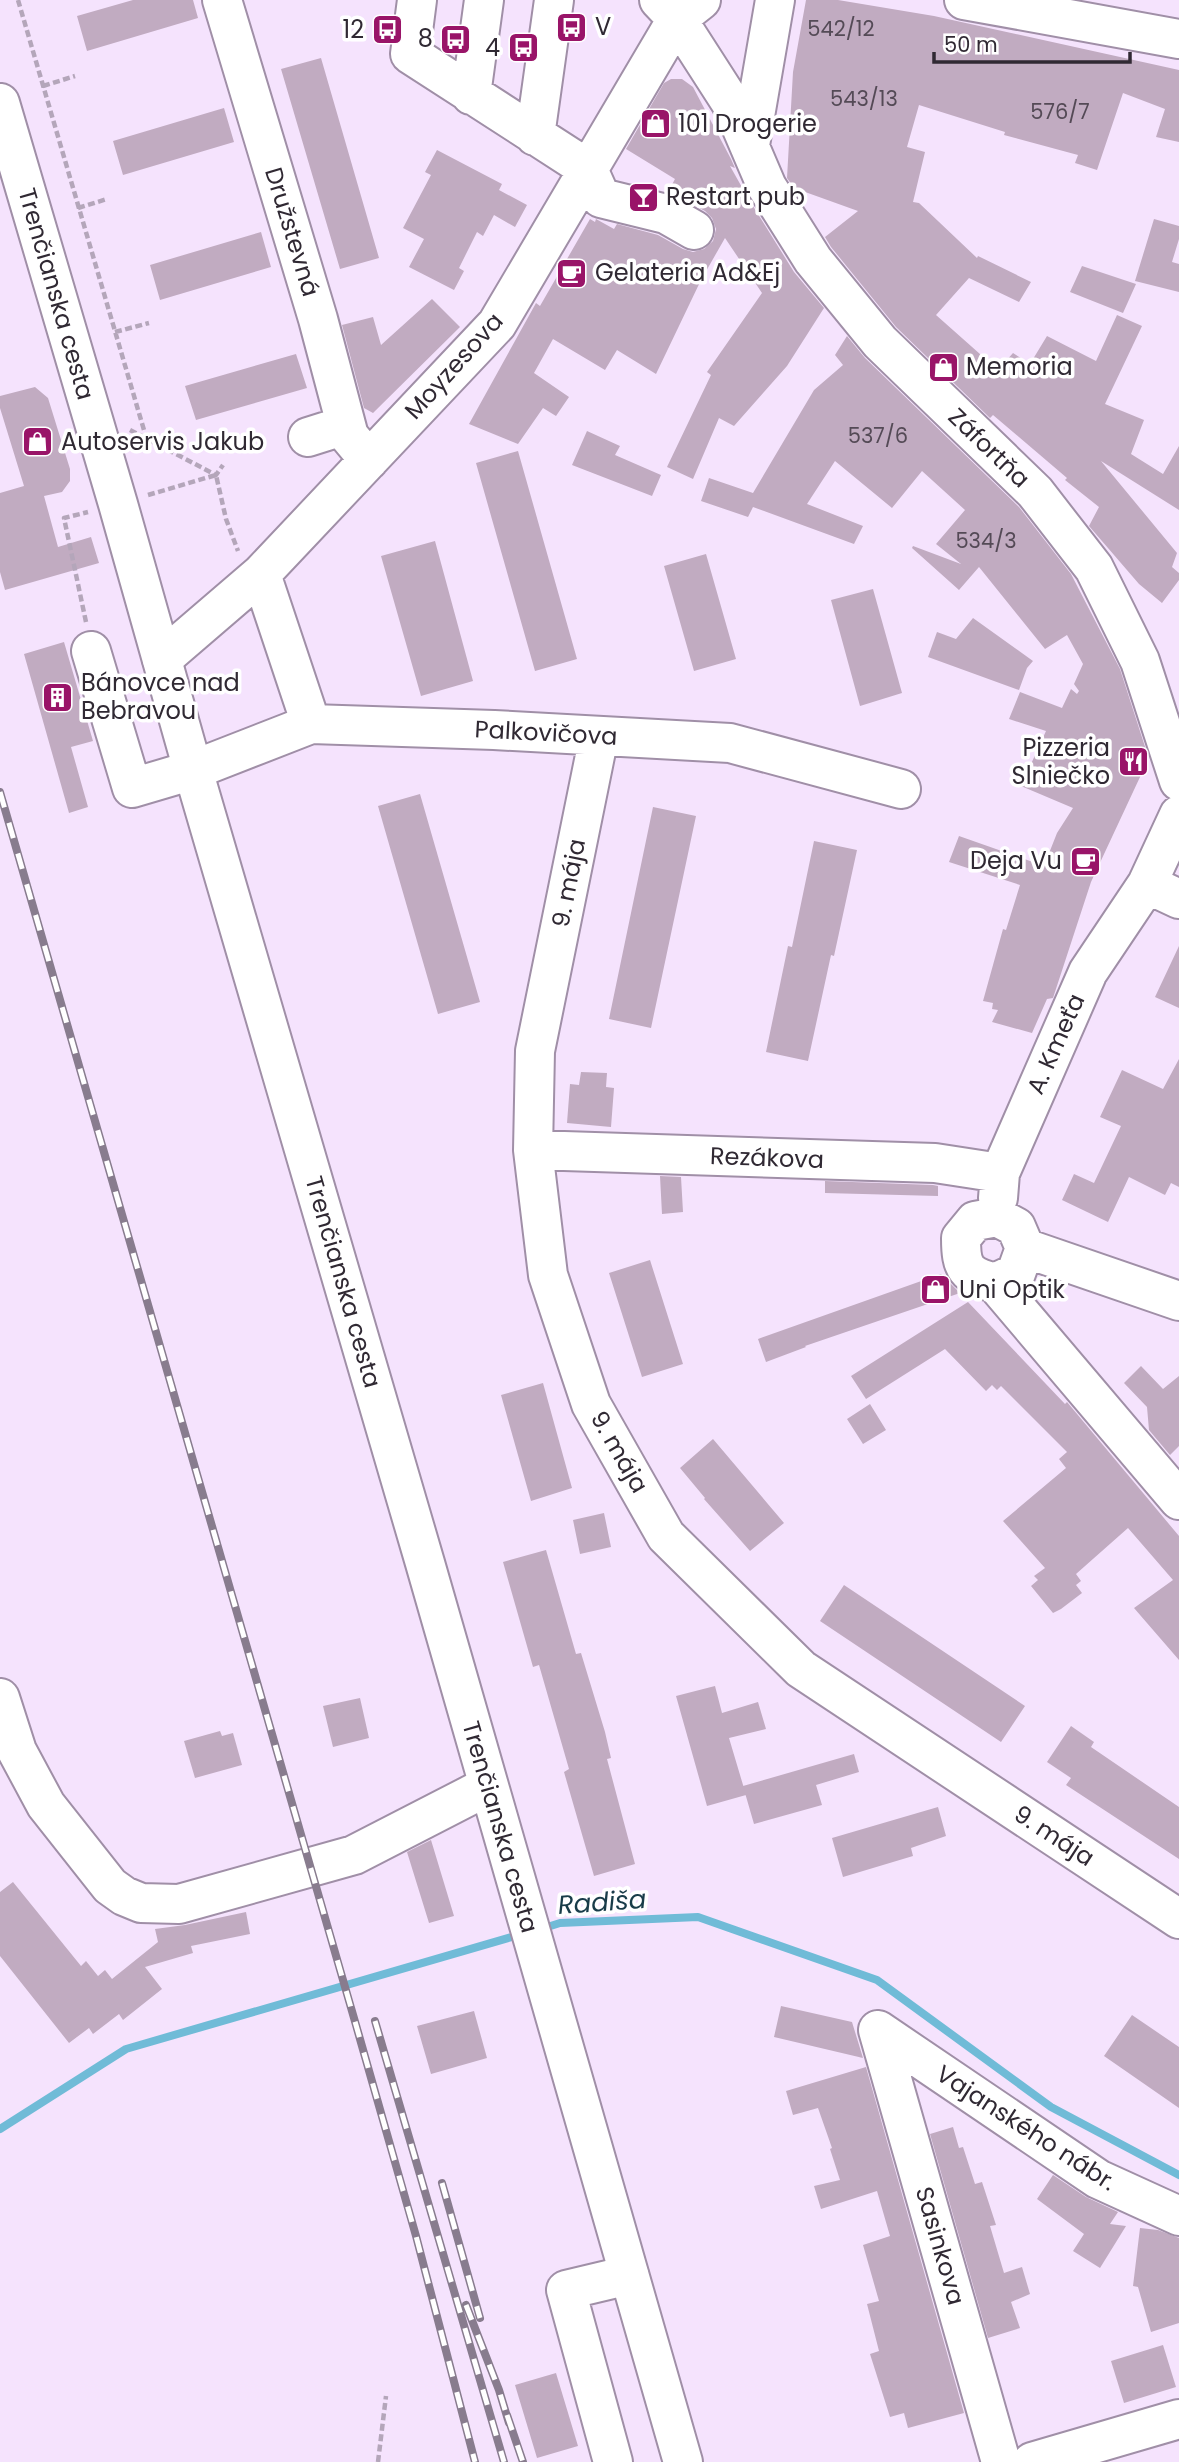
<svg xmlns="http://www.w3.org/2000/svg" width="1179" height="2462" font-family="Poppins,sans-serif">
  <style>
    .lines { fill: none; stroke-linecap: round; stroke-linejoin: round }
    .stream { stroke: #70bbd7; stroke-width: 8 }
    .building { fill: #c1abc1 }
    .minor-casing { stroke: #a08fa7; stroke-width: 42 }
    .major-casing { stroke: #a08fa7; stroke-width: 42 }
    .path { stroke: #b4a6ba; stroke-width: 4.5; stroke-dasharray: 7 3.5; stroke-linecap: butt }
    .minor { stroke: #fff; stroke-width: 38 }
    .major { stroke: #fff; stroke-width: 38 }
    .rail-casing { stroke: #887c8e; stroke-width: 8 }
    .rail { stroke: #fff; stroke-width: 5; stroke-dasharray: 16; stroke-linecap: butt }
    .labels { text-anchor: middle; stroke-width: 7; stroke-linejoin: round; paint-order: stroke }
    .number-label { font-size: 21px; fill: #544a56 }
    .poi-label { font-size: 24px; fill: #302933; stroke: #fff; text-anchor: start }
    .street-label { font-size: 24px; fill: #302933; stroke: #fff }
    .water-label { font-size: 26px; font-style: italic; fill: #193c49; stroke: #fff }
  </style>
  <rect width="100%" height="100%" fill="#f5e3fd"/>
  <g class="lines">
    <path class="stream" d="M541 1929 560 1923 698 1917 877 1980 1051 2107 1179 2175
      M0 2129 126 2049 522 1934"/>
  </g>
  <path class="building" d="M133 0H193L198 18 87 51 77 16Z
    M806 0H838L934 16 1179 70V142L1156 137 1165 109 1123 93 1097 170 1075 163 1078 155 1004 135 1005 132 919 105 907 147 925 152 913 202 919 203 977 258 978 256 1031 282 1019 302 969 278 936 315 998 370 1013 353 1030 364 1047 336 1096 361 1117 315 1142 326 1105 404 1144 420 1131 454 1163 474 1179 446V510L1101 461 1177 553 1172 567 1179 573V580L1162 603 1139 584 1089 526 1099 507 1065 480 1067 478 993 415 990 418 896 327 831 247 825 237 858 211 794 188 787 178 793 72Z
    M321 58 379 258 340 269 281 69Z
    M671 79H682L693 87 731 159 735 168 730 166 748 198 794 272 824 308 787 366 734 426 719 418 693 479 667 467 711 375 707 372 762 293 725 238 701 280 656 374 617 350 605 370 553 339 534 373 569 397 556 416 543 408 518 444 469 424 536 303 540 306 590 219 595 222 596 219 614 229 617 224 658 235 683 249 693 252 704 249 713 241 716 229 712 218 705 211 668 192 675 179 626 149 664 83Z
    M224 108 234 142 123 175 113 141Z
    M437 150 502 184 499 190 527 205 515 227 494 215 483 236 477 232 459 268 464 271 454 290 409 267 424 239 403 228 431 175 425 172Z
    M1154 219 1179 226V239L1172 262 1179 264V292L1135 281Z
    M261 232 271 267 160 300 150 265Z
    M1082 266 1136 284 1123 313 1070 292Z
    M432 299 460 327 373 413 364 408 342 325 373 317 381 345Z
    M847 336 865 358 1019 507 1071 574 1120 669 1148 756 1147 762 1091 882 1053 998 1047 999 1032 1033 992 1022 998 1010 992 1009 993 1003 983 1001 1003 929 1006 930 1020 885 949 862 959 836 1044 866 1057 833 1073 808 1021 786 1046 731 1009 719 1020 692 1062 708 1071 689 1077 694 1079 691 1074 684 1083 664 1067 635 1045 649 979 567 959 590 912 548 913 546 961 564 936 544 965 510 922 471 892 508 835 461 807 504 863 526 854 544 753 507 748 517 701 501 709 478 753 493 814 390 843 365 835 355Z
    M296 354 307 388 196 420 185 386Z
    M35 387 48 398 70 469V481L62 492 44 496 58 547 91 537 99 563 5 590 0 572V493L24 486 0 408V396Z
    M587 431 620 446 615 455 661 475 652 496 572 465Z
    M518 451 577 659 535 671 476 463Z
    M435 541 473 681 421 696 381 556Z
    M706 554 736 659 694 671 664 566Z
    M873 589 902 693 860 706 831 600Z
    M973 618 1033 661 1027 668 1019 690 928 657 937 632 956 639Z
    M64 642 93 741 71 747 88 807 69 813 24 654Z
    M420 794 480 1002 438 1014 378 806Z
    M653 807 696 816 651 1028 609 1019Z
    M814 841 857 850 834 956 831 955 808 1061 766 1052 788 946 792 947Z
    M1179 946V1008L1155 997Z
    M1179 1059V1187L1171 1183 1165 1195 1129 1177 1108 1222 1062 1200 1074 1174 1094 1183 1121 1126 1100 1117 1122 1070 1163 1089Z
    M581 1072 607 1073 606 1087 614 1088 611 1127 567 1123 570 1084 579 1085Z
    M660 1176 681 1177 683 1212 662 1214Z
    M825 1181 933 1185 938 1186V1196L825 1193Z
    M650 1260 683 1364 642 1377 609 1273Z
    M941 1274 960 1293 805 1346 806 1347 766 1362 758 1339Z
    M968 1302 1065 1404 1067 1402 1179 1536V1660L1134 1608 1173 1580 1128 1528 1076 1574 1081 1581 1076 1585 1082 1593 1061 1609 1053 1613 1031 1586 1038 1580 1034 1576 1045 1568 1003 1521 1066 1468 1059 1459 1067 1452 1001 1386 997 1390 992 1385 986 1391 945 1349 866 1399 851 1376Z
    M1141 1366 1163 1389 1179 1376V1446L1170 1455 1149 1430 1147 1407 1124 1383Z
    M543 1383 572 1488 531 1501 501 1395Z
    M870 1404 886 1430 863 1444 847 1419Z
    M713 1439 784 1523 750 1551 704 1499 705 1498 680 1468Z
    M604 1513 611 1547 580 1554 573 1520Z
    M546 1550 576 1654 581 1653 605 1732 611 1758 607 1759 635 1864 594 1876 564 1772 569 1769 539 1665 533 1667 503 1562Z
    M844 1585 1025 1706 1001 1742 820 1621Z
    M715 1686 722 1713 758 1702 766 1729 729 1738 746 1795 707 1806 676 1696Z
    M360 1698 369 1738 333 1747 323 1706Z
    M1071 1726 1094 1742 1091 1747 1179 1807V1859L1066 1785 1071 1778 1047 1762Z
    M220 1731 222 1736 233 1733 242 1765 195 1778 184 1741Z
    M854 1754 859 1772 816 1785 822 1805 754 1824 743 1786Z
    M938 1807 946 1836 911 1848 913 1856 843 1877 832 1838Z
    M431 1840 454 1916 429 1923 407 1852Z
    M13 1882 81 1966 86 1961 98 1976 105 1970 112 1979 158 1942 155 1929 185 1925 246 1912 250 1934 191 1946 193 1953 145 1967 162 1989 123 2020 119 2014 93 2034 89 2028 69 2043 0 1956V1892Z
    M781 2006 852 2022 863 2058 774 2037Z
    M474 2011 487 2058 431 2074 417 2026Z
    M1132 2015 1179 2047V2108L1104 2056Z
    M866 2067 964 2413 908 2428 904 2413 890 2417 870 2354 879 2351 867 2304 879 2301 863 2245 890 2236 877 2191 821 2209 814 2186 840 2180 830 2149 832 2148 818 2108 793 2115 786 2091Z
    M953 2127 959 2148 963 2147 975 2184 982 2182 996 2225 990 2226 1004 2273 1022 2267 1030 2294 1011 2302 1020 2328 988 2338 930 2134Z
    M1053 2175 1086 2197 1118 2212 1110 2224 1126 2226 1100 2268 1073 2251 1084 2234 1037 2199Z
    M1140 2228 1158 2230 1179 2238V2323L1151 2332 1138 2287 1133 2286Z
    M1163 2345 1176 2387 1124 2403 1111 2361Z
    M556 2373 578 2446 537 2458 515 2385Z"/>
  <g class="lines">
    <defs>
      <path id="minor" d="M222 0 318 319 349 436 369 460
        M417 0 410 54 588 169 601 198 666 214 694 230
        M659 0 677 19 731 103 767 187 813 260 880 342 1035 492 1094 568 1140 661 1179 781
        M964 0 1179 39
        M471 95 484 0
        M535 136 554 0
        M750 145 775 0
        M308 437 346 425
        M261 574 311 724
        M91 651 132 788 193 770 311 724 494 730 730 743 901 789
        M162 659 261 574 497 324 677 19 701 0
        M599 736 535 1051 533 1150 548 1275 591 1404 666 1536 801 1669 1179 1919
        M1147 884 1179 899
        M533 1150 935 1163 1000 1173
        M998 1198 1000 1173 1088 972 1147 884 1179 815
        M1025 1248 1179 1301
        M995 1283 1016 1273 1025 1248 1016 1227 997 1217 975 1221 961 1238C961 1269 966 1275 995 1283L1179 1500
        M0 1698 17 1751 46 1805 110 1886 124 1896 141 1903 179 1904 354 1855 488 1786
        M878 2030 1001 2462
        M878 2030 1098 2179 1179 2216
        M613 2462 566 2290 629 2275
        M1032 2462 1179 2419"/>
      <path id="major" d="M0 103 118 504 193 770 425 1563 683 2462"/>
    </defs>
    <use href="#minor" class="minor-casing"/>
    <use href="#major" class="major-casing"/>
    <path class="path" d="M18 0 146 437
      M43 86 75 76
      M78 208 107 199
      M115 332 149 323
      M130 430 216 475 223 465
      M148 495 216 475 226 519 238 551
      M86 622 64 518 88 512
      M378 2462 386 2396"/>
    <use href="#minor" class="minor"/>
    <use href="#major" class="major"/>
    <defs>
      <path id="rail" d="M0 792 356 2025 416 2236 475 2462
        M375 2021 504 2462
        M442 2183 480 2318
        M466 2305 499 2390 509 2423
        M507 2415 523 2462"/>
    </defs>
    <use href="#rail" class="rail-casing"/>
    <use href="#rail" class="rail"/>
  </g>
  <defs>
    <symbol id="bus-square" viewBox="-11 -11 22 22"><rect x="-9" y="-9" width="18" height="18" rx="4" fill="#991468" stroke="#fff"/><path d="M-5-6H5V4H4V6H2V4H-2V6H-4V4H-5ZM-3.5-4V0h7V-4ZM-3.5 1.2v1.5H-2V1.2ZM2 1.2v1.5H3.5V1.2Z" fill="#fff"/></symbol>
    <symbol id="shop-square" viewBox="-11 -11 22 22"><rect x="-9" y="-9" width="18" height="18" rx="4" fill="#991468" stroke="#fff"/><path d="M-5-2.5h2.3a2.7 3.5 0 0 1 5.4 0H5L5.5 6h-11ZM-1.5-2.5h3a1.5 2.3 0 0 0-3 0Z" fill="#fff"/></symbol>
    <symbol id="bar-square" viewBox="-11 -11 22 22"><rect x="-9" y="-9" width="18" height="18" rx="4" fill="#991468" stroke="#fff"/><path d="M-6-5H6L.8 .8V4.5H3.5V6h-7V4.5H-.8V.8Z" fill="#fff"/></symbol>
    <symbol id="cafe-square" viewBox="-11 -11 22 22"><rect x="-9" y="-9" width="18" height="18" rx="4" fill="#991468" stroke="#fff"/><path d="M-5.5-4.5H6V0H3Q3 3.5 0 3.5H-2.5Q-5.5 3.5-5.5 0ZM3-3.2v2h1.7v-2ZM-6 4.5H4V6H-6Z" fill="#fff"/></symbol>
    <symbol id="building-square" viewBox="-11 -11 22 22"><rect x="-9" y="-9" width="18" height="18" rx="4" fill="#991468" stroke="#fff"/><path d="M-4-6H4V6H1V3H-1V6H-4ZM-2.5-4.3h1.7v1.8h-1.7ZM.8-4.3h1.7v1.8H.8ZM-2.5-1h1.7V.8h-1.7ZM.8-1h1.7V.8H.8Z" fill="#fff"/></symbol>
    <symbol id="restaurant-square" viewBox="-11 -11 22 22"><rect x="-9" y="-9" width="18" height="18" rx="4" fill="#991468" stroke="#fff"/><path d="M-5-6h1v4h1v-4h1v4h1v-4h1v5L-1.5 .5V6h-2V.5L-5-1ZM5-6V6H3V1.5H1.5Q1.5-4 5-6Z" fill="#fff"/></symbol>
  </defs>
  <g fill-rule="evenodd">
    <use href="#bus-square" x="554" y="10" width="35" height="35"/>
    <use href="#bus-square" x="370" y="12" width="35" height="35"/>
    <use href="#bus-square" x="438" y="22" width="35" height="35"/>
    <use href="#bus-square" x="506" y="30" width="35" height="35"/>
    <use href="#shop-square" x="638" y="106" width="35" height="35"/>
    <use href="#bar-square" x="626" y="180" width="35" height="35"/>
    <use href="#cafe-square" x="554" y="256" width="35" height="35"/>
    <use href="#shop-square" x="926" y="350" width="35" height="35"/>
    <use href="#shop-square" x="20" y="424" width="35" height="35"/>
    <use href="#building-square" x="40" y="680" width="35" height="35"/>
    <use href="#restaurant-square" x="1116" y="744" width="35" height="35"/>
    <use href="#cafe-square" x="1068" y="844" width="35" height="35"/>
    <use href="#shop-square" x="918" y="1272" width="35" height="35"/>
  </g>
  <g class="labels">
    <g class="number-label">
      <text x="841" y="36">542/12</text>
      <text x="864" y="106">543/13</text>
      <text x="1060" y="119">576/7</text>
      <text x="878" y="443">537/6</text>
      <text x="986" y="548">534/3</text>
    </g>
    <g class="poi-label">
      <text x="595" y="35">V</text>
      <text x="364" y="38" text-anchor="end">12</text>
      <text x="433" y="47" text-anchor="end">8</text>
      <text x="500" y="56" text-anchor="end">4</text>
      <text x="678" y="132">101 Drogerie</text>
      <text x="666" y="205">Restart pub</text>
      <text x="595" y="281">Gelateria Ad&amp;Ej</text>
      <text x="966" y="375">Memoria</text>
      <text x="61" y="450">Autoservis Jakub</text>
      <text x="81" y="691">Bánovce nad<tspan x="81" dy="28">Bebravou</tspan></text>
      <text x="1110" y="756" text-anchor="end">Pizzeria<tspan x="1110" dy="28">Slniečko</tspan></text>
      <text x="1062" y="869" text-anchor="end">Deja Vu</text>
      <text x="959" y="1298">Uni Optik</text>
    </g>
    <g class="street-label">
      <text transform="translate(292 232) rotate(73)" y="8">Družstevná</text>
      <text transform="translate(56 294) rotate(74)" y="8">Trenčianska cesta</text>
      <text transform="translate(454 366) rotate(-48)" y="8">Moyzesova</text>
      <text transform="translate(989 448) rotate(44)" y="8">Záfortňa</text>
      <text transform="translate(546 733) rotate(3)" y="8">Palkovičova</text>
      <text transform="translate(569 883) rotate(-79)" y="8">9. mája</text>
      <text transform="translate(1056 1044) rotate(-66)" y="8">A. Kmeťa</text>
      <text transform="translate(767 1158) rotate(2)" y="8">Rezákova</text>
      <text transform="translate(343 1282) rotate(74)" y="8">Trenčianska cesta</text>
      <text transform="translate(619 1452) rotate(60)" y="8">9. mája</text>
      <text transform="translate(500 1827) rotate(74)" y="8">Trenčianska cesta</text>
      <text transform="translate(1054 1836) rotate(33)" y="8">9. mája</text>
      <text transform="translate(1026 2128) rotate(33)" y="8">Vajanského nábr.</text>
      <text transform="translate(940 2246) rotate(74)" y="8">Sasinkova</text>
    </g>
    <g class="water-label">
      <text transform="translate(602 1902) rotate(-4)" y="9">Radiša</text>
    </g>
  </g>
  <path d="M934 52v10h196v-10" fill="none" stroke="#302933" stroke-width="3.5"/>
  <text x="944" y="52" font-size="21" fill="#302933" stroke="#ffffff" stroke-width="5" paint-order="stroke">50 m</text>
</svg>
